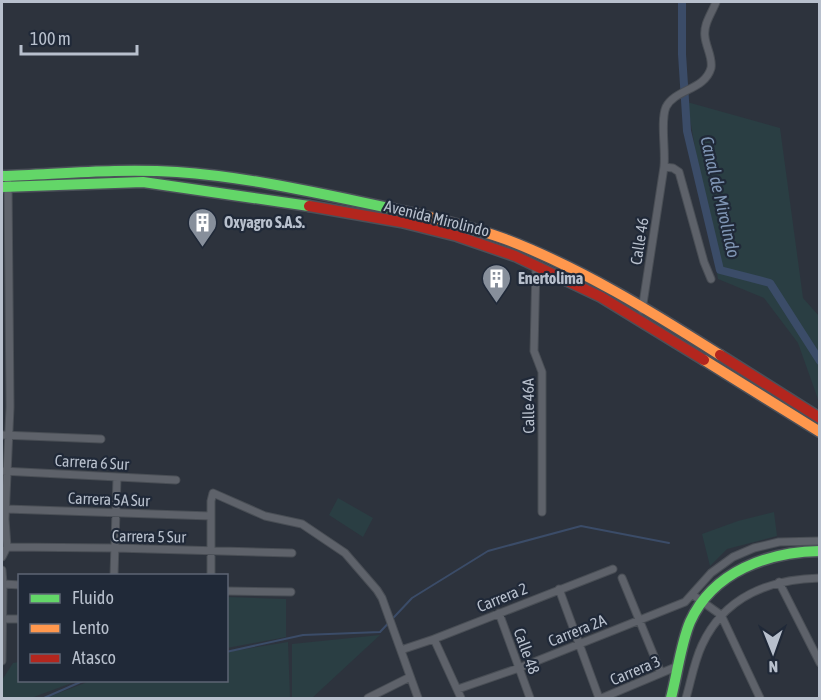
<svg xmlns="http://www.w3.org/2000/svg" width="821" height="700" font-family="'Asap Condensed',sans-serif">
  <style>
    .green { fill: #2a3e43 }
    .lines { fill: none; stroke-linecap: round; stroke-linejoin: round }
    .stream { stroke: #3b4c68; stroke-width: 2 }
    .canal { stroke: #3b4c68; stroke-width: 8 }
    .street-casing { stroke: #494e55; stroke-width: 9 }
    .fast-casing { stroke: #4b5059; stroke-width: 13 }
    .slow-casing { stroke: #4b5059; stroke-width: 13 }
    .jam-casing { stroke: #4b5059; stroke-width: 13 }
    .street { stroke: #5e626a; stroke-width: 7 }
    .fast { stroke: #63d668; stroke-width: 10 }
    .slow { stroke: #ff974d; stroke-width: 10 }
    .jam { stroke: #b3261e; stroke-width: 10 }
    .labels { text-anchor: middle; stroke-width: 4.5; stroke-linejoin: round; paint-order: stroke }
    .street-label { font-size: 16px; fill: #b8c0cd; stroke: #202938 }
    .poi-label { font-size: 16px; font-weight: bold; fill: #b8c0cd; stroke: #202938; text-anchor: start }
    .water-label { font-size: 18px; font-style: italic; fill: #7f95b4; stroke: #202938 }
  </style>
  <rect width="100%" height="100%" fill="#2d333d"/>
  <path class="green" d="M687 102 780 128 803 298 819 316V402L798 343 764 298 718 279Z
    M338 498 373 518 363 537 329 515Z
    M774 512 777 536 727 549 710 566 702 534 738 521Z
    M227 597 286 599V637L227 648Z
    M380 635 312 698H292V644Z
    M288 642 290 698H46L90 681 226 680 227 652Z
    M19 662 20 680 77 681 31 698H2V680L13 663Z"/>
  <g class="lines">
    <path class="stream" d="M226 652 303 635 380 632 412 598 488 551 581 526 669 543
      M44 698 85 680"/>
    <path class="canal" d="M682 2V54L687 131 720 270 770 283 820 361"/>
    <defs>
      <path id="street" d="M664 167 673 168 679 172 704 262 711 279
        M536 265 534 351 542 372V512
        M642 310 664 167C666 150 660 121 666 107 675 89 705 90 711 68 713 58 706 47 705 37 703 24 712 13 716 2
        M2 435 101 439
        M2 471 176 480
        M6 509 211 516
        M7 547 115 548 292 553
        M2 557 7 547 5 519 10 407 8 183
        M2 570 3 584 2 661
        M114 576 117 477
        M211 576V501L213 493 265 516 302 524 345 553 377 590 382 598 418 698
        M622 578 661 673
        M779 582 820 663
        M3 584 20 585
        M559 589 599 698
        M226 591 291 592
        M693 595 721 615 760 698
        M499 613 530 698
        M3 619H20
        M434 639 461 698
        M401 650 434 639 613 569
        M458 689 519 668 685 602 711 573 733 557 754 548 779 542 820 541
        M368 698 410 677
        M602 698 678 666
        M686 698C691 681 694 662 702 645 724 597 769 579 820 578"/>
      <path id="fast" d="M2 176C60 174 119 168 177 172 250 177 322 194 394 209
        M2 187 143 182 309 206
        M671 698C677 675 681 643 690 622 713 571 768 552 820 551"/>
      <path id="slow" d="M394 209C431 217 469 226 505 239 581 268 652 312 720 355
        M704 360 820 432"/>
      <path id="jam" d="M309 206 401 222 457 236 515 256 601 297 704 360
        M720 355 820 418"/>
    </defs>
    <use href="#street" class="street-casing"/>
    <use href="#fast" class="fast-casing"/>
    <use href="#slow" class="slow-casing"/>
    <use href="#jam" class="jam-casing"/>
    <use href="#street" class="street"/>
    <use href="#fast" class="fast"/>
    <use href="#slow" class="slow"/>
    <use href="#jam" class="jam"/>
  </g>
  <defs>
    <symbol id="building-pin" viewBox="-11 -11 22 30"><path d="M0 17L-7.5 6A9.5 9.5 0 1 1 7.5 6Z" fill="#878f9b" stroke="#202938"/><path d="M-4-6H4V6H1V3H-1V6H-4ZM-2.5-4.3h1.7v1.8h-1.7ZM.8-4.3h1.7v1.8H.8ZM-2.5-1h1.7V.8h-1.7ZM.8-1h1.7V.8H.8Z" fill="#fff"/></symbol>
  </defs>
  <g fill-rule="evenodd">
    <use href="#building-pin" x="186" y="206" width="33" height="45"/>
    <use href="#building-pin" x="480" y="262" width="33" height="45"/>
  </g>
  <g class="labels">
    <g class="street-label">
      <text transform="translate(437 218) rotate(14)" y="6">Avenida Mirolindo</text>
      <text transform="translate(639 241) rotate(-81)" y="6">Calle 46</text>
      <text transform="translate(528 406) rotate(-91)" y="6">Calle 46A</text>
      <text transform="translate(92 462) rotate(3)" y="6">Carrera 6 Sur</text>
      <text transform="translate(109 499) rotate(2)" y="6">Carrera 5A Sur</text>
      <text transform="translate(149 536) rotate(1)" y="6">Carrera 5 Sur</text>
      <text transform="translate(502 597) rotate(-22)" y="6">Carrera 2</text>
      <text transform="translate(577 630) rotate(-22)" y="6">Carrera 2A</text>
      <text transform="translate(527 651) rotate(70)" y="6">Calle 48</text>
      <text transform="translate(635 670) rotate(-23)" y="6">Carrera 3</text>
    </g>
    <g class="poi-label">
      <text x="224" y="228">Oxyagro S.A.S.</text>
      <text x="518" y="284">Enertolima</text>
    </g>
    <g class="water-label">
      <text transform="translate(720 197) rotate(77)" y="6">Canal de Mirolindo</text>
    </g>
  </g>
  <rect width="821" height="700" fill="none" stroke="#b8c0cd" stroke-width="6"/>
  <rect x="18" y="574" width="210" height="108" fill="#202938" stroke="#5d6574" stroke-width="1.5"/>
  <rect x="30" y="594" width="30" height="9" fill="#63d668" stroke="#5d6574" stroke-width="1.5"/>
  <text x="72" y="604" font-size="18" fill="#b8c0cd">Fluido</text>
  <rect x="30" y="624" width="30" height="9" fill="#ff974d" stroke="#5d6574" stroke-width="1.5"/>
  <text x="72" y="634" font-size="18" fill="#b8c0cd">Lento</text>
  <rect x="30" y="654" width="30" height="9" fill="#b3261e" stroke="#5d6574" stroke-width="1.5"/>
  <text x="72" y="664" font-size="18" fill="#b8c0cd">Atasco</text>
  <g transform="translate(773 652) rotate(179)" stroke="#202938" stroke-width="4.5" paint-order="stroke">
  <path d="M0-4.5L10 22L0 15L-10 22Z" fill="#b8c0cd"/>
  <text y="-9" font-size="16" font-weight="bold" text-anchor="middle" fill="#b8c0cd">N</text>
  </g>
  <path d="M21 45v9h116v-9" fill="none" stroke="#b8c0cd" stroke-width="3"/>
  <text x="30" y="45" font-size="18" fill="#b8c0cd" stroke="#202938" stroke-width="4.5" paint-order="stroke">100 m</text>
</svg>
